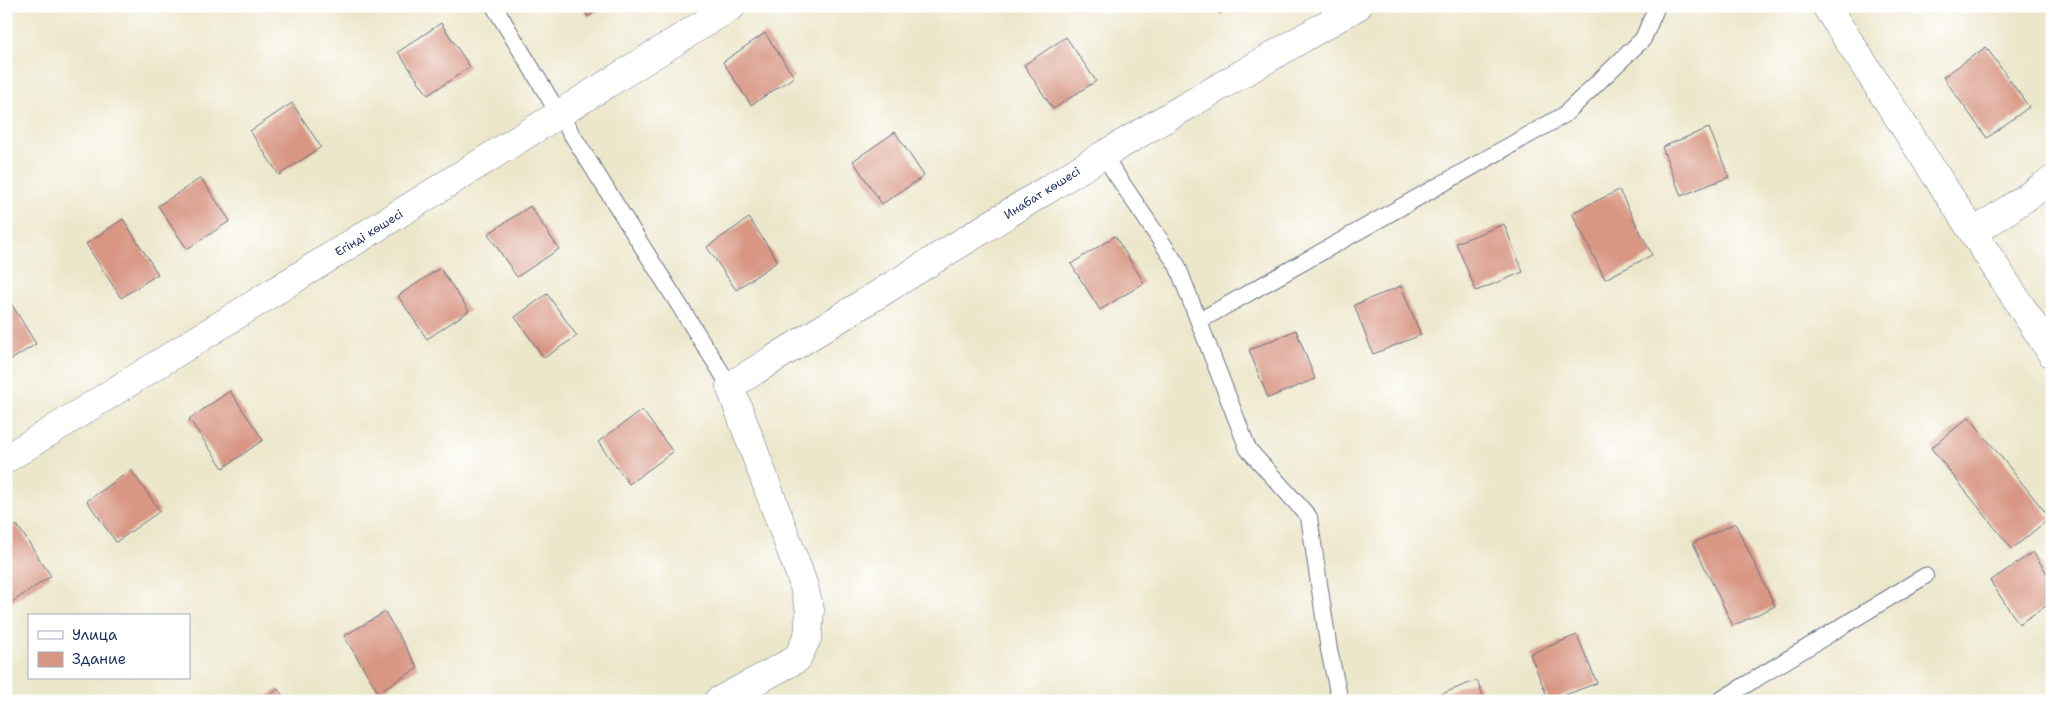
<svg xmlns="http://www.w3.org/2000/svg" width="2058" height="707" font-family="'Shantell Sans',sans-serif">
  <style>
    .building { fill: #d89683 }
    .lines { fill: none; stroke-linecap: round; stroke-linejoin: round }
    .lane-casing { stroke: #646f84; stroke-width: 18 }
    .street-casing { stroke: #646f84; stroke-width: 29 }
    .lane { stroke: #fff; stroke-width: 16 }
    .street { stroke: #fff; stroke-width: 28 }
    .labels { text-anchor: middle; stroke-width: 4; stroke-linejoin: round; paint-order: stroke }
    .street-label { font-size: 12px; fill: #1b2f5e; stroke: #fff }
  </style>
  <rect width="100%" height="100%" fill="#fff"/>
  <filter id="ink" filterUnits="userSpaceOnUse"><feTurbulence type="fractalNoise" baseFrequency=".02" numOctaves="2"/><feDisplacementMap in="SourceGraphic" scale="10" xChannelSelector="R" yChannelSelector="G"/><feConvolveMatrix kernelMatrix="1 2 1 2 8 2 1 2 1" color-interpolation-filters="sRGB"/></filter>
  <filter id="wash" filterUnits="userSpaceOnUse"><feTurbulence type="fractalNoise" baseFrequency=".0096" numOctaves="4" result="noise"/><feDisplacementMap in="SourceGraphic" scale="20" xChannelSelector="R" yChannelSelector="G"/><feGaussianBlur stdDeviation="1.12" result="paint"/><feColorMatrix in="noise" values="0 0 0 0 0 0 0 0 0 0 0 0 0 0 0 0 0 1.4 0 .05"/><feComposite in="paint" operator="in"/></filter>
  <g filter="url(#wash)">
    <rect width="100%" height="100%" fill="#ece7cb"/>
    <g id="blocks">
      <path class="building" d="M581 6H604L588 17Z
        M1215 6H1233L1220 14Z
        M441 23 470 67 428 95 398 52Z
        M765 33 794 77 751 105 723 62Z
        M1066 37 1096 81 1053 109 1024 65Z
        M1986 47 2029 107 1987 138 1943 77Z
        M292 103 321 147 279 175 250 131Z
        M1709 128 1729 177 1681 196 1662 147Z
        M895 132 924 176 882 204 853 161Z
        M201 178 230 221 187 249 158 206Z
        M1619 190 1652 255 1605 279 1572 213Z
        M530 206 559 249 517 277 488 234Z
        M749 218 778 261 736 290 707 247Z
        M123 219 158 274 121 298 86 244Z
        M1504 224 1523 272 1476 291 1456 243Z
        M1115 236 1144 283 1100 310 1071 264Z
        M440 268 469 311 427 339 398 296Z
        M1401 286 1421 335 1373 354 1354 305Z
        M547 294 577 336 544 358 515 317Z
        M6 295 36 344 6 363Z
        M1296 330 1315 379 1268 398 1249 350Z
        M230 391 263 440 223 468 189 419Z
        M642 410 673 452 629 484 598 442Z
        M1969 417 2050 518 2012 549 1931 448Z
        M131 470 160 511 116 542 87 501Z
        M1735 523 1775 606 1733 626 1693 543Z
        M17 525 51 576 6 606V532Z
        M2033 552 2052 581V602L2019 624 1990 581Z
        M385 612 418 668 378 692 344 636Z
        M1577 635 1597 683 1549 701 1530 654Z
        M1477 680 1485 701H1430L1429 699Z
        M278 689 287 701H261Z"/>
    </g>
  </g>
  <g filter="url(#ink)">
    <use href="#blocks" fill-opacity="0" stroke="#646f84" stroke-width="1"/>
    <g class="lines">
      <defs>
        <path id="lane" d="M494 6 559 114 730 386
          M1103 155 1177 265 1248 449 1309 517 1329 650 1340 701
          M1199 321 1564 115 1643 39 1657 6
          M1719 701 1925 576"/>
        <path id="street" d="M1826 6 2052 354
          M1973 233 2052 180
          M6 459 732 6
          M718 701 797 659 808 636 810 610 803 583 730 386 1103 155 1358 6"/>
      </defs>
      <use href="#lane" class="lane-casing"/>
      <use href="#street" class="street-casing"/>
      <use href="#lane" class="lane"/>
      <use href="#street" class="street"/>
    </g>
  </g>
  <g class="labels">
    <g class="street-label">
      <text transform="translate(1042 193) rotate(-32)" y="4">Инабат көшесі</text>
      <text transform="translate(369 233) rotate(-32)" y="4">Егінді көшесі</text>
    </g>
  </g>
  <rect width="2058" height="707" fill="none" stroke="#fff" stroke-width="25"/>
  <rect x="28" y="614" width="162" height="65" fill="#ffffff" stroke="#a4acbf"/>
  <rect x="38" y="631" width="25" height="8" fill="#ffffff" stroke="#a4acbf"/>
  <text x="72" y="640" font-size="15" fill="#1b2f5e">Улица</text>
  <rect x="38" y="652" width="25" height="15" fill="#d89683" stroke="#a4acbf"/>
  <text x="72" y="664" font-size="15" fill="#1b2f5e">Здание</text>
</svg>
